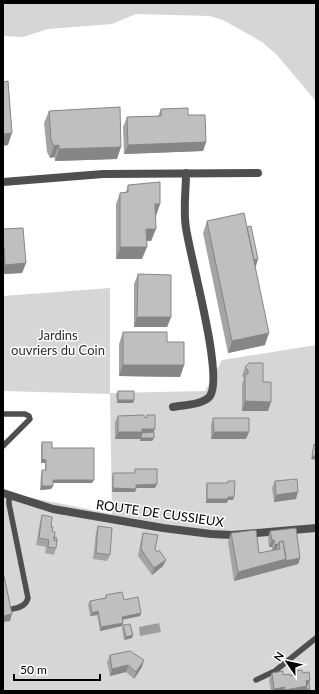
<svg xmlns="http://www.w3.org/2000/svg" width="319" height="694" font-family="Lato,sans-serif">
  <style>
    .green { fill: #d6d6d6 }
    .water { fill: #9d9d9d }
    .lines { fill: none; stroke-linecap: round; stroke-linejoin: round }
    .lane { stroke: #4f4f4f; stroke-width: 5.5 }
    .street { stroke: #4f4f4f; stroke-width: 8 }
    .wall { fill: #a4a4a4 }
    .shaded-wall { fill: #868686 }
    .building { fill: #bfbfbf; stroke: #868686 }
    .labels { text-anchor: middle; stroke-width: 3; stroke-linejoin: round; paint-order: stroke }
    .park-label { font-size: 13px; fill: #2d2d2d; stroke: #fff }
    .street-label { font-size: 13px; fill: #000; stroke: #fff }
  </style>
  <rect width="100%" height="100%" fill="#fff"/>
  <path class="green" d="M3 3H316V106L314 99 277 55 262 42 223 20 210 16 136 14 112 24 48 29 23 37 3 36Z
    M110 288V393L205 391 222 360 316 345V691H3V492L112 514 110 394 3 391V296Z"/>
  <path class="water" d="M159 623 161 632 140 636 139 627Z"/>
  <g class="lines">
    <path class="lane" d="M3 414H25L29 416 30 419 3 446
      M9 495V504L28 598C26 606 19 608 12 609
      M256 680 275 671 316 638"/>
    <path class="street" d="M3 182 103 174 258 173
      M173 407C183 405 203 405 210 396 224 376 190 257 186 228 183 210 186 191 186 173
      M3 493 53 509 163 528 211 534 232 535 316 528"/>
  </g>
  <path class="wall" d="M161 109 188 115 206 142 203 151 124 154 123 127 127 117 158 116Z
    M49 111 117 159 55 161 54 157 50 158 47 152 44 123Z
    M128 185 160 204 155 216 151 241H147L142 259H116V204L120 193 126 192Z
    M207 221 247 227 258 259 255 266 265 345 228 353 203 233Z
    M3 229 26 263 22 273 3 274Z
    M138 274 171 317 167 327H134V284Z
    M123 332 167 341 184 365 180 377 119 376V344Z
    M245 367 263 382 268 411H242V384L244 378 242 376Z
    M118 391 134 400 133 403H117L116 395Z
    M147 415 154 432V438L152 441H140V439H115V422L118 416 147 418Z
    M213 418 246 439H211V425Z
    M42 442 52 448 92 483H53L51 489 40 490 41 473 42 470H45V463H41V445Z
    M135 469 155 488H136L135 492H112V477L113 473H134Z
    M228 481 233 500H228L227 503H206V486L207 483H227Z
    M275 481 296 499 274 502 272 488Z
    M42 515 51 527 52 531 56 548 54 555 45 553 46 547 36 545 40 522Z
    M98 526 110 555 107 561 93 559 96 532Z
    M270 531 300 558 298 564 234 581 228 542 231 533 259 553 272 551V547H269L268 538Z
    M143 533 155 549 163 566 152 575 138 556 141 540Z
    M106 595 124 600 141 613 140 616 122 620 123 623 122 626 100 631 97 615 90 616 88 605 90 601 105 598Z
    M123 625 133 635 132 638 124 640 122 629Z
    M110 655 142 667 134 679 126 672 110 676 107 662Z
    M294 671 303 673 310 680 309 683V691H271L269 680 272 673 290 676H292Z"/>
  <path class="shaded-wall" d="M12 133 8 145 3 146V134Z
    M206 142 203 151 124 154 128 145Z
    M59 145 54 157 50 158 54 146Z
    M121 147 117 159 55 161 59 149Z
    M155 204H160L156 216H151Z
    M146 229H156L151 241H142Z
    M120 247H147L142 259H116Z
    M258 259 256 266 249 267 251 261Z
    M26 263 22 273 3 274V271L5 265Z
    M137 317H171L167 327H134Z
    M269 333 265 345 228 353 232 341Z
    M123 365H184L180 377 119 376Z
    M118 400H134L133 403H117Z
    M245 401 271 402 268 411H242Z
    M142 429H155L152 436H141L140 439H115L118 432Z
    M214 432H249L246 439H211Z
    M141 438H154L152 441H140Z
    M312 456H316V460L311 459Z
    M42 459 46 460 45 463H41Z
    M53 480H94L92 483H52Z
    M157 484 155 488H135L136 485Z
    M42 486H53L51 489 40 490Z
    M113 488 136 489 135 492H112Z
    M298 492 296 499 274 502 276 495Z
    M228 497H234L233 500H228L227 503H206L207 499Z
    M272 540H274L272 547H269Z
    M278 544 276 551 272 552 275 545Z
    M300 558 298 564 283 568 285 561Z
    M286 559 283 568 234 581 238 572Z
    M166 560 163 566 152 575 154 568Z
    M98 611 97 615 90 616 92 613Z
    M141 613 140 616 120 620 122 617Z
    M12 614 10 621 3 622V616Z
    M123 623 122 626 100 631 101 627Z
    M133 635 132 638 124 640 126 637Z
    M144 660 142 667 134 679 136 672Z
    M128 665 126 672 110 676 112 669Z
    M310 680 308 687 310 689 309 691H285V690L306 681Z
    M285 687 283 691H274V689Z"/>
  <path class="building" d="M8 81 12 133 3 134V82Z
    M120 107 121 147 59 149V145L54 146 51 140 49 111Z
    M188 108V115H205L206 142 128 145 127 117 161 116V109Z
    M160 182V204H155L156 229H146L147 247H120V193L128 192V185Z
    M244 213 269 333 232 341 207 221Z
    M251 226 258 259 254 260 247 227Z
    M23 228 26 263 5 265 4 247 3 248V229Z
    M138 274 171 275V317H137Z
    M123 332H167V342H184V365H123Z
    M249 363H263V382H271V402L245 401V374H248V370L245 367Z
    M118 391H134V400H118Z
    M144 415V417L147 418V415H155V429H142V432H118V416Z
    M213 418H249V432H214Z
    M154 432V438H141L142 433Z
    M42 442H52V448H94V480H53V486H42V470H46V460L42 459Z
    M314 444 316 445V456H312Z
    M135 469H157V484L136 485V489L113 488V473H135Z
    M297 479 298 492 276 495 275 481Z
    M228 481H235L234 497H228V499H207V483H228Z
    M42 515 52 517 51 527H53L52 531 55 532 54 540 57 541 56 548 48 547 49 540 39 538Z
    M98 526 112 528 110 555 96 553Z
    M296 528 300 558 285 561 286 559 283 541 279 542 278 544 275 545 274 540H272L270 531Z
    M256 530 259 553 280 549 279 542 283 541 286 559 238 572 231 533Z
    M143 533 158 535 155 549 157 552 159 550 166 560 154 568 141 549Z
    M54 537 57 538V541L54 540Z
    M4 576 12 614 3 616V577Z
    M122 592 124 600 138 597 141 613 122 617 123 623 101 627 98 611 92 613 90 601 106 598V595Z
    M130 624 133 635 126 637 123 625Z
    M130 651 144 660 136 672 128 665 112 669 110 655Z
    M302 670 303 673 309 672 310 680 306 681 307 686 285 690V687L274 689 272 673 283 671V675L290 674V676L294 675V671Z
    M309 683 310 689H306L307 686V684Z"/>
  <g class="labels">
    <g class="park-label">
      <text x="58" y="340">Jardins<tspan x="58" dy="15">ouvriers du Coin</tspan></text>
    </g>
    <g class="street-label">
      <text transform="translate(160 513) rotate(8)" y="5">ROUTE DE CUSSIEUX</text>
    </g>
  </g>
  <rect width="319" height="694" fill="none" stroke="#000000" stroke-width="8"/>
  <g transform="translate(287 662) rotate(304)" stroke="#ffffff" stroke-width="3" paint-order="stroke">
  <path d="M0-3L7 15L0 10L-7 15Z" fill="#000000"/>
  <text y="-6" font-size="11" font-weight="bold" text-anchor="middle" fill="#000000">N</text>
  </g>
  <path d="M14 674v6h86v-6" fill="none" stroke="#000000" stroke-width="2"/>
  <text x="20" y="674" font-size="12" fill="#000000" stroke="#ffffff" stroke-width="3" paint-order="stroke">50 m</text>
</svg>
